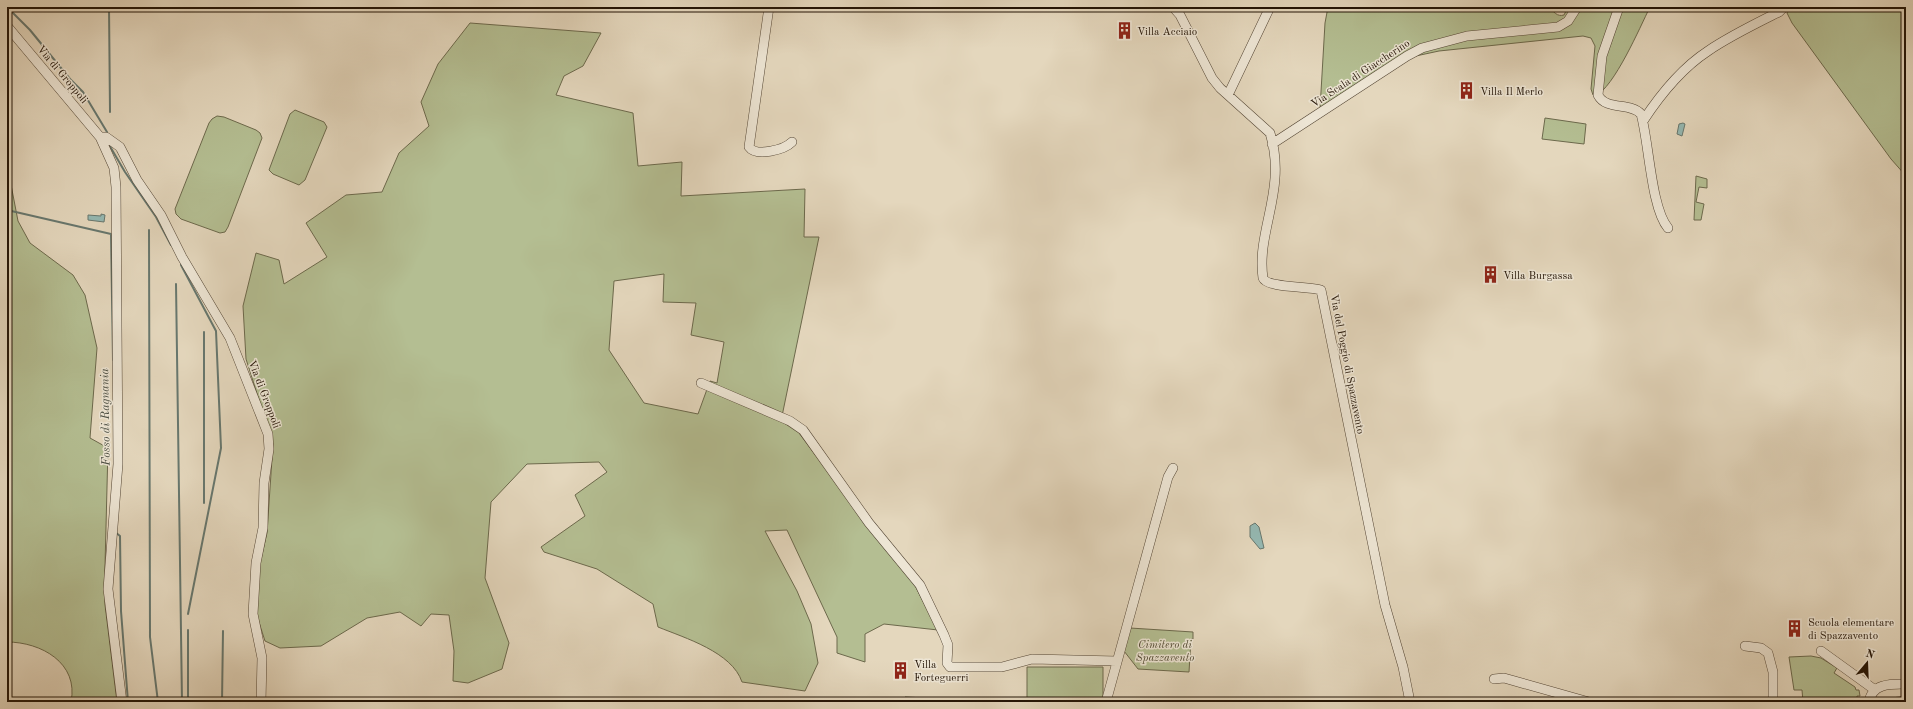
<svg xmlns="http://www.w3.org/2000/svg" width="1913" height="709" font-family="'Old Standard TT',serif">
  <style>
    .green { fill: #b4be92; stroke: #6c694c; fill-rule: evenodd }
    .water { fill: #95b9b3; stroke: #67776e }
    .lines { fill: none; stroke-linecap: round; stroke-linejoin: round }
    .stream { stroke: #67776e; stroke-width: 2 }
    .street-casing { stroke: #534534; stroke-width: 10 }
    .street { stroke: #ede5d4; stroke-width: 9 }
    .labels { text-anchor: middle; stroke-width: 3; stroke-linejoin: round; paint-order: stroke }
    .poi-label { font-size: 11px; fill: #231406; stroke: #ede5d4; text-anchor: start }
    .street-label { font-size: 11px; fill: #231406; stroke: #ede5d4 }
    .park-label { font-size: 11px; font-style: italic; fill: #4e4730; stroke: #ede5d4 }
    .water-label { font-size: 12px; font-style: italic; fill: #4b4e43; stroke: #ede5d4 }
  </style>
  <rect width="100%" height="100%" fill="#e4d7bd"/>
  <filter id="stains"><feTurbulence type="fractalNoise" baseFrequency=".005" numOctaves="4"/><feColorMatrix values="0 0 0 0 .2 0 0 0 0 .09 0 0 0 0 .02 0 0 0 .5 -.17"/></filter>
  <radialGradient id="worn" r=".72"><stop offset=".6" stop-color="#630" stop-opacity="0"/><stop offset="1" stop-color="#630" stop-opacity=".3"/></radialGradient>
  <path class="green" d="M1328 7H1549C1554 12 1557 17 1564 15L1568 7H1650C1640 27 1614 88 1595 96L1593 95 1591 89 1595 46 1591 38 1583 36 1439 51 1397 60 1320 109 1325 23Z
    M1789 7H1906V176L1891 159 1792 23 1787 13Z
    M470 23 601 33 583 66 564 76 556 95 633 113 638 166 682 162 681 196 805 189 804 237H819L781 421 799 433 861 516 912 580 938 630 884 624 865 634V662L837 653V637L787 530 765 531 797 591 811 624 818 663 805 691 742 682C732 652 685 638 658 627L653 604 597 569 544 552 541 547 585 516 575 495 607 472 599 462 527 464 491 502 485 578 509 643 502 669 468 683 453 681 454 651 449 615 431 614 421 626 400 612 367 618 321 646 280 648 265 641 256 613 260 563 267 533 273 444 246 359 243 306 256 253 279 260 284 284 327 257 306 223 346 195 382 192 399 153 429 126 421 102 438 64ZM664 274 663 302 696 303 691 335 724 342 717 383 710 381 698 414 644 403 609 350 614 281Z
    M295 110 324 122 327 127 305 180 299 185 273 174 269 170 290 114Z
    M217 116 224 117 256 130 260 133 262 138 228 227 225 232 220 233 181 219 176 214 175 209 209 123 212 119Z
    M1545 118 1586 124 1584 144 1542 139Z
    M7 164 18 221 30 243 73 275 85 295 97 348 90 438 108 448 105 566V605L117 702H71C79 663 41 642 7 642Z
    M1696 176 1707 179V188L1699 187 1696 202 1704 204 1701 220H1694Z
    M1130 628 1193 632V639H1191L1189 672 1138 669 1124 651Z
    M1811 656 1821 658 1837 668 1834 673 1855 687 1856 690H1859L1860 696H1857V702H1803L1802 690H1794L1789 657Z
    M1027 667H1103V701H1027Z
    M905 697 926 698 938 702H910Z"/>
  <path class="water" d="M1683 123 1685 124 1682 136 1677 134 1679 124Z
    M101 214 105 215 104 222 88 220V215L101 216Z
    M1255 523 1259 527 1264 548 1260 549 1250 537V526Z"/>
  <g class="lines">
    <path class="stream" d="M7 7 30 30 70 79 83 92 107 132
      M109 7 110 112
      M108 143 125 172 156 217 171 245
      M7 210 111 234 113 360
      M149 230 150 637 158 702
      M181 265 216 331 221 448 188 614
      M176 284 182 702
      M204 503V332
      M115 532 120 536 121 611 128 702
      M188 630V702
      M222 702 223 631"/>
    <defs>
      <path id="street" d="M769 7 749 147C756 157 784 150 792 142
        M1173 7 1180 15 1212 78 1220 88 1270 133C1274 146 1276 164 1275 178 1273 212 1258 244 1263 278 1267 288 1309 286 1321 290L1385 605 1403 667 1410 702
        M1619 7 1602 56 1598 95C1606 111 1631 102 1641 114 1649 142 1651 208 1668 228
        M7 26 100 137 114 168 116 187 118 464 108 589 122 702
        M1228 95 1270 7
        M1643 121C1660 95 1682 68 1708 51 1730 36 1755 24 1779 12L1784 7
        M100 137H106L120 147 137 180 161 215 182 257 230 338 268 434 269 449 264 483 263 528 256 563 253 614 262 658 261 702
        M1272 144 1407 56 1422 48 1467 36 1558 27 1568 21 1577 7
        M701 383 790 421 803 430 869 523 920 585 944 635 948 645 947 663 950 667H1002L1032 659 1117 661
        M1745 646 1761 648 1768 653 1773 672V702
        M1821 651 1875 690
        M1494 679 1504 678 1589 702
        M1106 702 1168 477 1173 468
        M1869 702C1872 683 1891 684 1906 684
        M1896 702 1906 701"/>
    </defs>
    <use href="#street" class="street-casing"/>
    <use href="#street" class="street"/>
  </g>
  <defs>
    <symbol id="building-bare" viewBox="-9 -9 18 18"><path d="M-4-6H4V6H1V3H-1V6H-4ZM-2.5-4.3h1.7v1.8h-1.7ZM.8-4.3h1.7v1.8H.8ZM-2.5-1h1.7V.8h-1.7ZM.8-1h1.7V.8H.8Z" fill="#8f2418" stroke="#ede5d4" stroke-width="2.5" paint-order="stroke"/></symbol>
  </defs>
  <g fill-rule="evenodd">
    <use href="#building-bare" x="1112" y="18" width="25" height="25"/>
    <use href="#building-bare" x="1454" y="78" width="25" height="25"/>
    <use href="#building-bare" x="1478" y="262" width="25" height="25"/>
    <use href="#building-bare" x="1782" y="616" width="25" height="25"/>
    <use href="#building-bare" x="888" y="658" width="25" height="25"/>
  </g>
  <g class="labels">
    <g class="poi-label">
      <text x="1137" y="35">Villa Acciaio</text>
      <text x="1480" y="95">Villa Il Merlo</text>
      <text x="1503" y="279">Villa Burgassa</text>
      <text x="1808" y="626">Scuola elementare<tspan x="1808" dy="13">di Spazzavento</tspan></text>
      <text x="914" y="668">Villa<tspan x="914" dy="13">Forteguerri</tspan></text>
    </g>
    <g class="street-label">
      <text transform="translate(1360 73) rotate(-33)" y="4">Via Scala di Giaccherino</text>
      <text transform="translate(63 74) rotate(50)" y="4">Via di Groppoli</text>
      <text transform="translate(1348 364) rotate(79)" y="4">Via del Poggio di Spazzavento</text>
      <text transform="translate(265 394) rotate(69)" y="4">Via di Groppoli</text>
    </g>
    <g class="park-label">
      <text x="1165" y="648">Cimitero di<tspan x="1165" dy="13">Spazzavento</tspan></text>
    </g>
    <g class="water-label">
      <text transform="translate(105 417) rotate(-91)" y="4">Fosso di Ragnania</text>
    </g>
  </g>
  <rect width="1913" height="709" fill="none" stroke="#e4d7bd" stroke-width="24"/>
  <rect x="8" y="8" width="1897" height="693" fill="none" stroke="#231406" stroke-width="2"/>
  <rect x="12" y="12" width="1889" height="685" fill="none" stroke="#231406"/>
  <g transform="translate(1867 663) rotate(19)" stroke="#ede5d4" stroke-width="3" paint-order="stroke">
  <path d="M0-3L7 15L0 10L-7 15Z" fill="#231406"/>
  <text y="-6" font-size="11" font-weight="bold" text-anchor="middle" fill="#231406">N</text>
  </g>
  <rect width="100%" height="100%" filter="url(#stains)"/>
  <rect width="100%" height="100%" fill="url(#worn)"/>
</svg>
